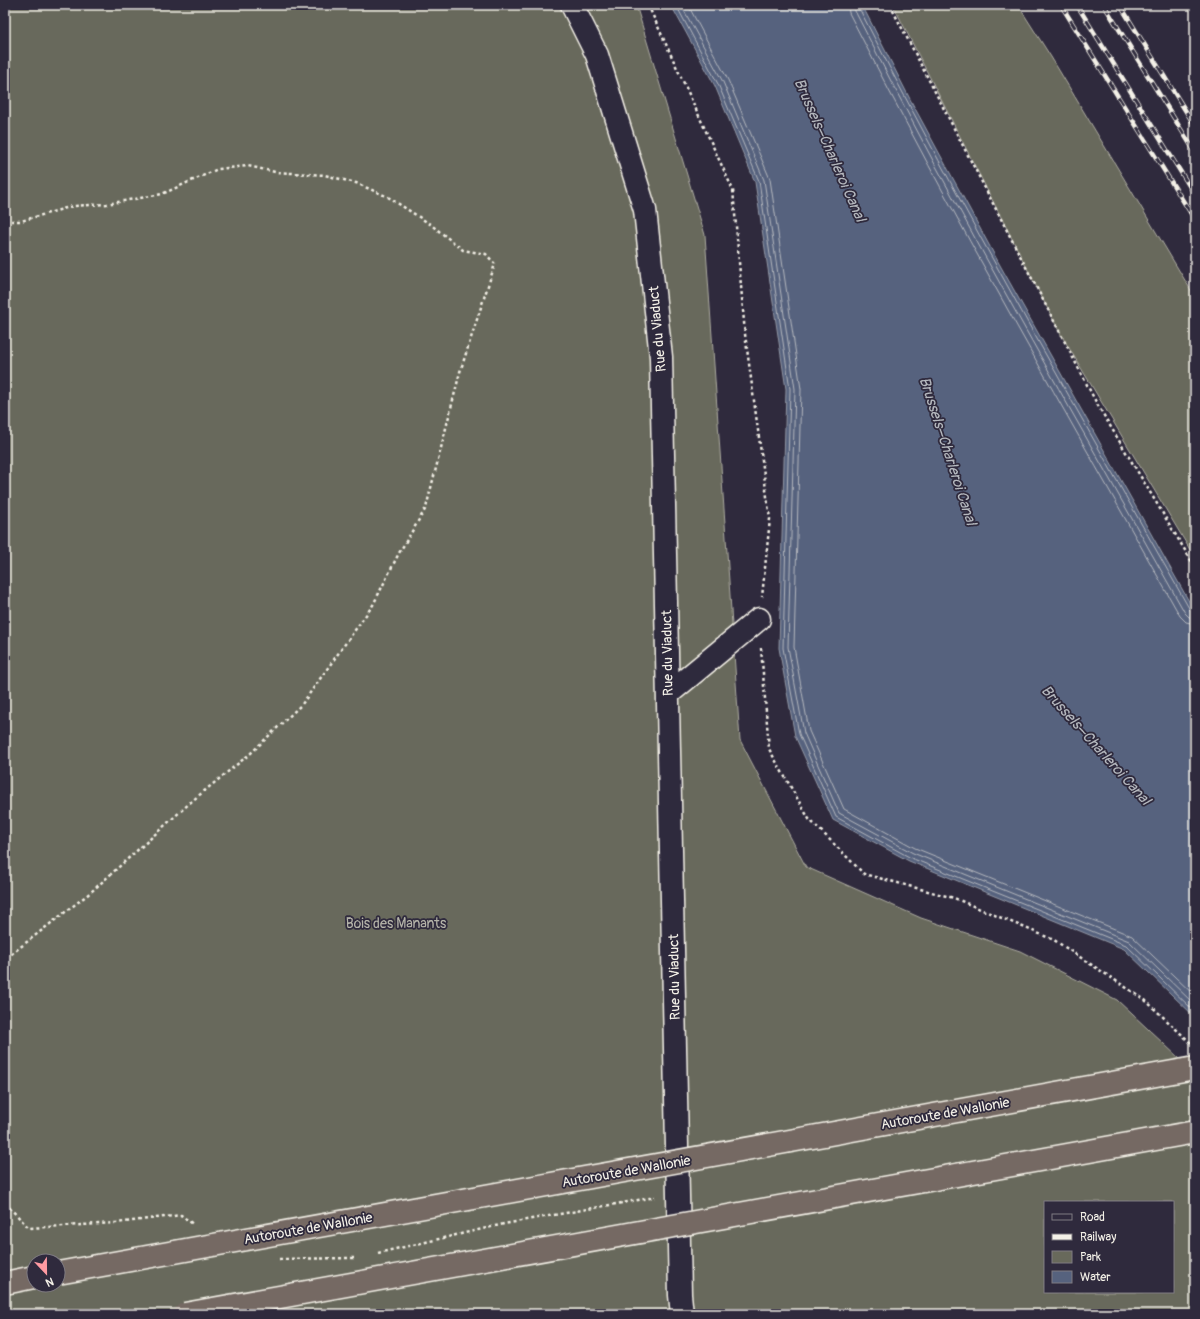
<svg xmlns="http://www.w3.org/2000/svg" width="1200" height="1319" font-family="Pangolin,sans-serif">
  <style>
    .green { fill: #68695b; stroke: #aeada2; fill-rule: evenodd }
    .water { fill: #56627e; stroke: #959ba8 }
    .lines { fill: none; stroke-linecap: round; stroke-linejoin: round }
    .shore { stroke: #b5b8be; stroke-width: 1 }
    .minor-casing { stroke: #f4f1e8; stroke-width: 25 }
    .motorway-casing { stroke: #f4f1e8; stroke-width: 25 }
    .path { stroke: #f4f1e8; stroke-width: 2.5; stroke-dasharray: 3 3; stroke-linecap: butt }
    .minor { stroke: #2f2a3d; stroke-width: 22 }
    .motorway { stroke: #756964; stroke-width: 22 }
    .rail-casing { stroke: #f4f1e8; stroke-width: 4.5 }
    .rail { stroke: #2f2a3d; stroke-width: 3; stroke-dasharray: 9; stroke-linecap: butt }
    .motorway-bridge-casing { stroke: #f4f1e8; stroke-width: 25; stroke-linecap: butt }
    .motorway-bridge { stroke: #756964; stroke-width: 22 }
    .labels { text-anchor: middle; stroke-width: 3.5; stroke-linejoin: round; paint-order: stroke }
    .street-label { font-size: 14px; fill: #f4f1e8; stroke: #2f2a3d }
    .park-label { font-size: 14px; fill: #b5b4a9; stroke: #2f2a3d }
    .water-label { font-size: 15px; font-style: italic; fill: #b5b8be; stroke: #2f2a3d }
  </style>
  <rect width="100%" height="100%" fill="#2f2a3d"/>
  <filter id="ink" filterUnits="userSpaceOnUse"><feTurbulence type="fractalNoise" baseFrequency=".025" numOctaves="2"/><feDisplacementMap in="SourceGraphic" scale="8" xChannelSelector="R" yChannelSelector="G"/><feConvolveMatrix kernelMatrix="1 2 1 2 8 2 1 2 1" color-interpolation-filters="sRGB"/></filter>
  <g filter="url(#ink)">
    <path class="green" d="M5 5H636L705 235 740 740 806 867 921 918 1020 951 1117 1000 1195 1073V1314H5ZM1045 1202H1173V1292H1045ZM34 1261H58V1285H34Z
      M893 5H1018L1051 57 1195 297V558L1060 333Z"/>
    <path class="water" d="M671 5H862L911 101 1001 267 1195 612V1017L1124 949 909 861 833 820 795 736 779 648 786 389 755 182 715 86Z"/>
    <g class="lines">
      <path class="shore" d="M676 5 718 84 759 181 790 389 783 648 799 734 836 817 911 858 1126 945 1195 1012
        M681 5 723 82 764 180 795 389 788 647 804 733 839 813 913 853 1129 941 1195 1005
        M688 5 728 80 770 179 801 389 794 647 809 731 844 809 915 848 1132 936 1195 996
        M848 5 849 13C953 218 1068 416 1180 616L1186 622 1195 624
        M854 5 855 11C958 215 1073 413 1185 613L1189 617 1195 618
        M859 5V8C963 213 1078 411 1190 610L1195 613"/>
      <defs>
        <path id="minor" d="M572 5 597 55 645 210 661 357 680 1295 682 1314
          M668 694 759 619"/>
        <path id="motorway" d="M5 1283 34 1277"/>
      </defs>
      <use href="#minor" class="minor-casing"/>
      <use href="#motorway" class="motorway-casing"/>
      <path class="path" d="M648 5 733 190 745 334 770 519 762 597
        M890 5 1097 404 1195 567
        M5 221H21L73 206 107 204 162 194 218 169 248 166 275 172 325 175 356 183 388 197 430 224 463 250 486 254 495 264 460 372 426 508 399 553 373 605 302 704 251 753 192 801 91 892 5 959
        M761 648 769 749 809 819 864 874 954 898 1054 940 1145 1000 1193 1045
        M5 1203 29 1228 116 1223 181 1215 194 1225
        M378 1253 504 1224 655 1197
        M279 1259 354 1258"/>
      <use href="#minor" class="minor"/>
      <use href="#motorway" class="motorway"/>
      <defs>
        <path id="rail" d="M1061 5 1195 220
          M1077 5 1195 195
          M1104 5 1195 152
          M1120 5 1195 126"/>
      </defs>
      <use href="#rail" class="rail-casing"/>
      <use href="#rail" class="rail"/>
      <defs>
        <path id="motorway-bridge" d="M58 1273 1195 1068
          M185 1314 1195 1132"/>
      </defs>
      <use href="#motorway-bridge" class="motorway-bridge-casing"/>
      <use href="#motorway-bridge" class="motorway-bridge"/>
    </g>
  </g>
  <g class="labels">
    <g class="street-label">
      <text transform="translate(657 329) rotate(-95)" y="5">Rue du Viaduct</text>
      <text transform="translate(667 653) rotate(-91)" y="5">Rue du Viaduct</text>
      <text transform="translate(674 977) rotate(-91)" y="5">Rue du Viaduct</text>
      <text transform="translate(945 1113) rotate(-10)" y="5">Autoroute de Wallonie</text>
      <text transform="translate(626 1171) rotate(-10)" y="5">Autoroute de Wallonie</text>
      <text transform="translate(308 1228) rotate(-10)" y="5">Autoroute de Wallonie</text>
    </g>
    <g class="park-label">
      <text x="396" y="928">Bois des Manants</text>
    </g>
    <g class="water-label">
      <text transform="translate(830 150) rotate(66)" y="5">Brussels–Charleroi Canal</text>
      <text transform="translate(948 451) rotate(72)" y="5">Brussels–Charleroi Canal</text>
      <text transform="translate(1096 745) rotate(48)" y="5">Brussels–Charleroi Canal</text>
    </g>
  </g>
  <rect width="1200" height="1319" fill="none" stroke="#2f2a3d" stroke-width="20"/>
  <rect x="10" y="10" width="1180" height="1299" fill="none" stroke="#f4f1e8" stroke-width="1.5" filter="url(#ink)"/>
  <rect x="1044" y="1201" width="130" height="92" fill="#2f2a3d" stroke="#7e7a81"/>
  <rect x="1052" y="1214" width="20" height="6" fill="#2f2a3d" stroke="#7e7a81"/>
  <text x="1080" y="1221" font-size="12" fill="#f4f1e8">Road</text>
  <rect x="1052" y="1234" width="20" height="6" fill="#f4f1e8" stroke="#7e7a81"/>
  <text x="1080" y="1241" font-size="12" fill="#f4f1e8">Railway</text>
  <rect x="1052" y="1251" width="20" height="12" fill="#68695b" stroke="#7e7a81"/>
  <text x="1080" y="1261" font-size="12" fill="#f4f1e8">Park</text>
  <rect x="1052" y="1271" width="20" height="12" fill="#56627e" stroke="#7e7a81"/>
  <text x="1080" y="1281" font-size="12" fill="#f4f1e8">Water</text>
  <g transform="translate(46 1273) rotate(158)"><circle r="19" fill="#2f2a3d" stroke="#7e7a81"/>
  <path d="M0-3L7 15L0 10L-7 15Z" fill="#ff9aa2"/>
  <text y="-6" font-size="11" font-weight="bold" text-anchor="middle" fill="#f4f1e8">N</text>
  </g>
</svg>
